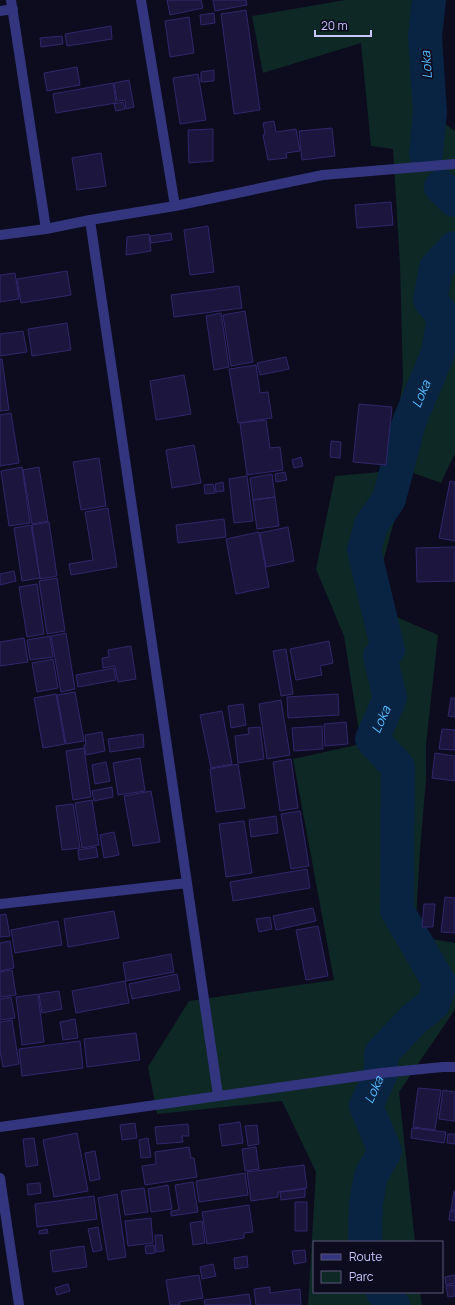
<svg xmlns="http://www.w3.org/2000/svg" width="455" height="1305" font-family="Manrope,sans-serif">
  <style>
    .green { fill: #0e2825 }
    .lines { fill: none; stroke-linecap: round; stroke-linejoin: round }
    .river { stroke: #092343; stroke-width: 34 }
    .building { fill: #1c163f; stroke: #30276c }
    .street { stroke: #33357f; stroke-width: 10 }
    .labels { text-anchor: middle; stroke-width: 3.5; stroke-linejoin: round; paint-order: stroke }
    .water-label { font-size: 13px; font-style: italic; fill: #5bf; stroke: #0d0b1e }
  </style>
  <rect width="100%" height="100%" fill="#0d0b1e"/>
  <path class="green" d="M345 0H445L436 23 432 114 455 131V453L441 483 408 471 384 558 385 612 438 635 426 745V780L420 850 415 936 455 943V1007L454 1011 399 1092 415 1242H314V1292H420L422 1305H308L316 1172 282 1101 157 1114 148 1067 189 1001 334 980 293 759 361 744 344 636 316 569 335 476 390 471 403 380 400 265 393 149 371 146 361 43 263 73 252 16Z"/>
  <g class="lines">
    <g class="river">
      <path d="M426 154 430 112 425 36 429 0"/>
      <path d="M441 187 455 200"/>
      <path id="s1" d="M365 1242 366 1203 371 1176 385 1151 366 1106 381 1073V1054L414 1019 433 1004 440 984 397 910 398 767 372 739 390 698 380 656 388 650 364 550 371 525 389 499 409 422 438 353 444 317 430 300 436 268 455 248"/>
      <path d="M383 1292 393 1305"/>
    </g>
  </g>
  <path class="building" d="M167 0H201L203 8 170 15Z
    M213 0H246L247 5 215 11Z
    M246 10 260 110 234 114 221 14Z
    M214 13 215 23 201 25 200 15Z
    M189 17 194 53 170 57 165 21Z
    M111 26 112 39 67 46 65 34Z
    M62 36 63 44 41 47 40 38Z
    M77 67 80 85 47 91 44 73Z
    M214 70V81L201 82V72Z
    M198 74 206 120 180 124 173 78Z
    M129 80 134 107 126 109 125 100 117 101 114 83Z
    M113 83 116 103 56 113 53 94Z
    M123 102 125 109 116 111 114 104Z
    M274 121 276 132 296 129 300 151 286 153 287 158 268 160 263 135 265 134 263 123Z
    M332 128 335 156 302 160 299 131Z
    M213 129V161L189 163 188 130Z
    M101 153 106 186 77 190 72 158Z
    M391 202 393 225 357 228 355 205Z
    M208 226 214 272 190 275 184 230Z
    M171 233 172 240 151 243 150 236Z
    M149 234 151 251 126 255 127 237Z
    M67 271 71 295 21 303 17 279Z
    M15 273 19 299 0 302V275Z
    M239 286 242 308 174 317 171 295Z
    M245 311 253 362 231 366 223 315Z
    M221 313 229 367 214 370 206 316Z
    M67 323 71 350 32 356 28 329Z
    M23 331 27 352 0 356V334Z
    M286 357 289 369 260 375 257 363Z
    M0 359H2L9 410 0 411Z
    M256 365 260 393 268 392 272 418 238 423 229 369Z
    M184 375 191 414 156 420 150 381Z
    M359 404 392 407 386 465 353 462Z
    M11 413 19 463 0 466V415Z
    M266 420 270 448 280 447 283 470 247 475 240 423Z
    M331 441 341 442 340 458 330 457Z
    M194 445 201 483 172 488 166 450Z
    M301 457 303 466 294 468 292 460Z
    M99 458 106 506 81 510 73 462Z
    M22 467 30 523 9 526 1 471Z
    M39 467 48 521 32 524 23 470Z
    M285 472 287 480 276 482 275 474Z
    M272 474 275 497 253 500 250 478Z
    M247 476 253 521 234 523 229 479Z
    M450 481 455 482V541L439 538Z
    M223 482 224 491 216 492 215 484Z
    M213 484 215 493 205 494 204 485Z
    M275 497 279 526 257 529 253 500Z
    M108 508 117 567 71 575 69 564 93 560 85 512Z
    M224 519 226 537 178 543 176 525Z
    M49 522 57 576 40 579 32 525Z
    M31 525 40 578 22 581 14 528Z
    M288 527 294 561 266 567 260 533Z
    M259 532 269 587 236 594 226 539Z
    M455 547V581L417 582 416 548Z
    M14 571 16 581 0 585V574Z
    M57 578 65 631 47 634 39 581Z
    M37 584 44 634 27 637 19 587Z
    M66 633 75 689 61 692 51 636Z
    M50 636 53 657 30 660 27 640Z
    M24 638 28 662 0 666V642Z
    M329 641 333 663 320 666 322 675 296 680 290 649Z
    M131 646 136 679 118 682 115 666 103 668 102 658 109 657 108 650Z
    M286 649 293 694 281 696 273 651Z
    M53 659 58 688 37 692 32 663Z
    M114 668 116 680 78 687 76 675Z
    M75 692 84 741 66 744 57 695Z
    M56 694 65 744 43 748 34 698Z
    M338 694 339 715 288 718 287 697Z
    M451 698H455V717L448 716Z
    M281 700 290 755 267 759 259 704Z
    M243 704 246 725 231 728 228 706Z
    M222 711 232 764 211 768 200 715Z
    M346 722 348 744 325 746 324 724Z
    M322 726 323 749 294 751 292 728Z
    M260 727 264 759 238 763 235 736 249 734 248 728Z
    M442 729 455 730V750L439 749Z
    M102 732 105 751 86 755 84 745H86L85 735Z
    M143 734 144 747 110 752 108 739Z
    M84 748 91 797 73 800 66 751Z
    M435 753 455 756V781L432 778Z
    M140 758 145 791 118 795 113 763Z
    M291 759 298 808 280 811 273 762Z
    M106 762 110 781 95 784 92 765Z
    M238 764 245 808 216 812 210 769Z
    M112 787 113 797 94 801 92 791Z
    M151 791 160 842 133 846 124 796Z
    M92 800 99 845 82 848 75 803Z
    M73 804 80 848 62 850 56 806Z
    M300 811 309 866 291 869 281 814Z
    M276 816 278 833 251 837 249 820Z
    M244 821 252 873 226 877 219 824Z
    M114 832 119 855 104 858 100 835Z
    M96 847 98 857 79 860 78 850Z
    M307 869 310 888 233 901 230 882Z
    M445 897 455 898V933L441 932Z
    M424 904H435L433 927H422Z
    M313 908 316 921 276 930 273 916Z
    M114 911 119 938 68 947 64 919Z
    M6 914 10 936 0 937V915Z
    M270 917 272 929 259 932 256 919Z
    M58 921 62 945 15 953 11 930Z
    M318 926 328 976 306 980 296 930Z
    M10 941 14 968 0 971V943Z
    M171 954 174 972 126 981 123 963Z
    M12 970 16 995 0 997V972Z
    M177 974 180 990 132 999 129 984Z
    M125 981 129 1003 76 1013 72 991Z
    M59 991 62 1009 42 1013 39 994Z
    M38 994 44 1042 22 1045 16 997Z
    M11 997 15 1018 0 1020V999Z
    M75 1019 78 1038 63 1040 60 1022Z
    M12 1020 19 1064 3 1067 0 1051V1022Z
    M136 1033 140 1060 87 1067 84 1039Z
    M80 1041 83 1068 22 1076 19 1049Z
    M418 1088 441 1090 435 1130 413 1127Z
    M443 1090 455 1092V1121L439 1119Z
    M240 1122 243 1143 222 1146 219 1125Z
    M135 1123 137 1138 122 1140 120 1125Z
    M188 1124 189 1136H182L183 1142 157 1144 155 1127Z
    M257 1125 259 1144 248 1146 245 1126Z
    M412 1128 446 1132 444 1143 411 1138Z
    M77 1133 88 1191 54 1197 43 1140Z
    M448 1134H455V1144L447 1143Z
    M34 1138 38 1165 26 1167 23 1139Z
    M148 1138 151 1157 141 1158 139 1140Z
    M189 1147 191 1158H194L197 1177 145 1185 142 1166 156 1164 155 1152Z
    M256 1147 259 1169 245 1171 242 1149Z
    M95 1151 100 1179 90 1181 85 1153Z
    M304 1165 307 1188 278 1192V1197L251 1201 247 1172Z
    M245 1173 248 1195 199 1202 196 1181Z
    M193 1182 198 1212 171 1216V1211L179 1210 175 1185Z
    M40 1183 41 1193 28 1195 27 1184Z
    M168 1185 172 1209 151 1212 148 1189Z
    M144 1188 148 1212 125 1215 121 1191Z
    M305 1189V1197L281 1200 280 1192Z
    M454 1191H455V1210H451Z
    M117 1194 126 1257 108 1260 98 1198Z
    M94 1196 97 1219 37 1227 35 1204Z
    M295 1202H307V1231H295Z
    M249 1205 253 1232 244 1233V1238L207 1244 202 1212Z
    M450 1211H455V1221L449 1220Z
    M151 1218 153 1243 128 1246 125 1221Z
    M202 1221 205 1243 193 1245 190 1223Z
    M98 1227 102 1250 93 1252 88 1229Z
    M47 1229 48 1233 39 1234V1231Z
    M155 1235H162L164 1251 156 1252Z
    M154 1245 155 1253 146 1254 145 1246Z
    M84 1246 87 1267 53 1272 50 1251Z
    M305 1250 306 1262 294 1264 292 1251Z
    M247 1256 248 1267 235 1269 234 1258Z
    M213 1264 216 1276 202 1279 200 1267Z
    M199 1275 203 1298 179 1302 180 1305H170L166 1280Z
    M455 1275V1283L446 1285 445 1277Z
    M68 1284 70 1291 57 1295 55 1288Z
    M455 1285V1296L448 1297 446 1286Z
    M270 1287V1293L300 1289 301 1305H256L254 1289Z
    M249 1294 251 1305H205L204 1300Z"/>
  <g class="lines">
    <path class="street" d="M11 0 46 229
      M141 0 175 206
      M0 11 13 9
      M90 220 218 1095
      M0 235 46 229 90 220 175 206 323 175 455 164
      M0 904 187 883
      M0 1127 381 1073 443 1067H455
      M0 1178 19 1305"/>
  </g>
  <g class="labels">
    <g class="water-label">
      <text transform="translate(426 65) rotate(-94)" y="5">Loka</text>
      <text dy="5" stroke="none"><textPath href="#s1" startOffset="928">Loka</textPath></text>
      <text dy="5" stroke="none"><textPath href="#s1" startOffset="581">Loka</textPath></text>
      <text dy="5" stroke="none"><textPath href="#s1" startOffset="162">Loka</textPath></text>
    </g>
  </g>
  <rect x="313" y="1241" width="130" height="52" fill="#0d0b1e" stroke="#595678"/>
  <rect x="321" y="1254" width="20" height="6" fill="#33357f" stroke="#595678"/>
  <text x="349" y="1261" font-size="12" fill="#cac7ff">Route</text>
  <rect x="321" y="1271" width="20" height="12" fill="#0e2825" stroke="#595678"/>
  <text x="349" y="1281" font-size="12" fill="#cac7ff">Parc</text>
  <path d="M315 30v6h56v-6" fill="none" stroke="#cac7ff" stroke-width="2"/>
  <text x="321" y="30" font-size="12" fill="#cac7ff" stroke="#0d0b1e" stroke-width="3" paint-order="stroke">20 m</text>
</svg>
